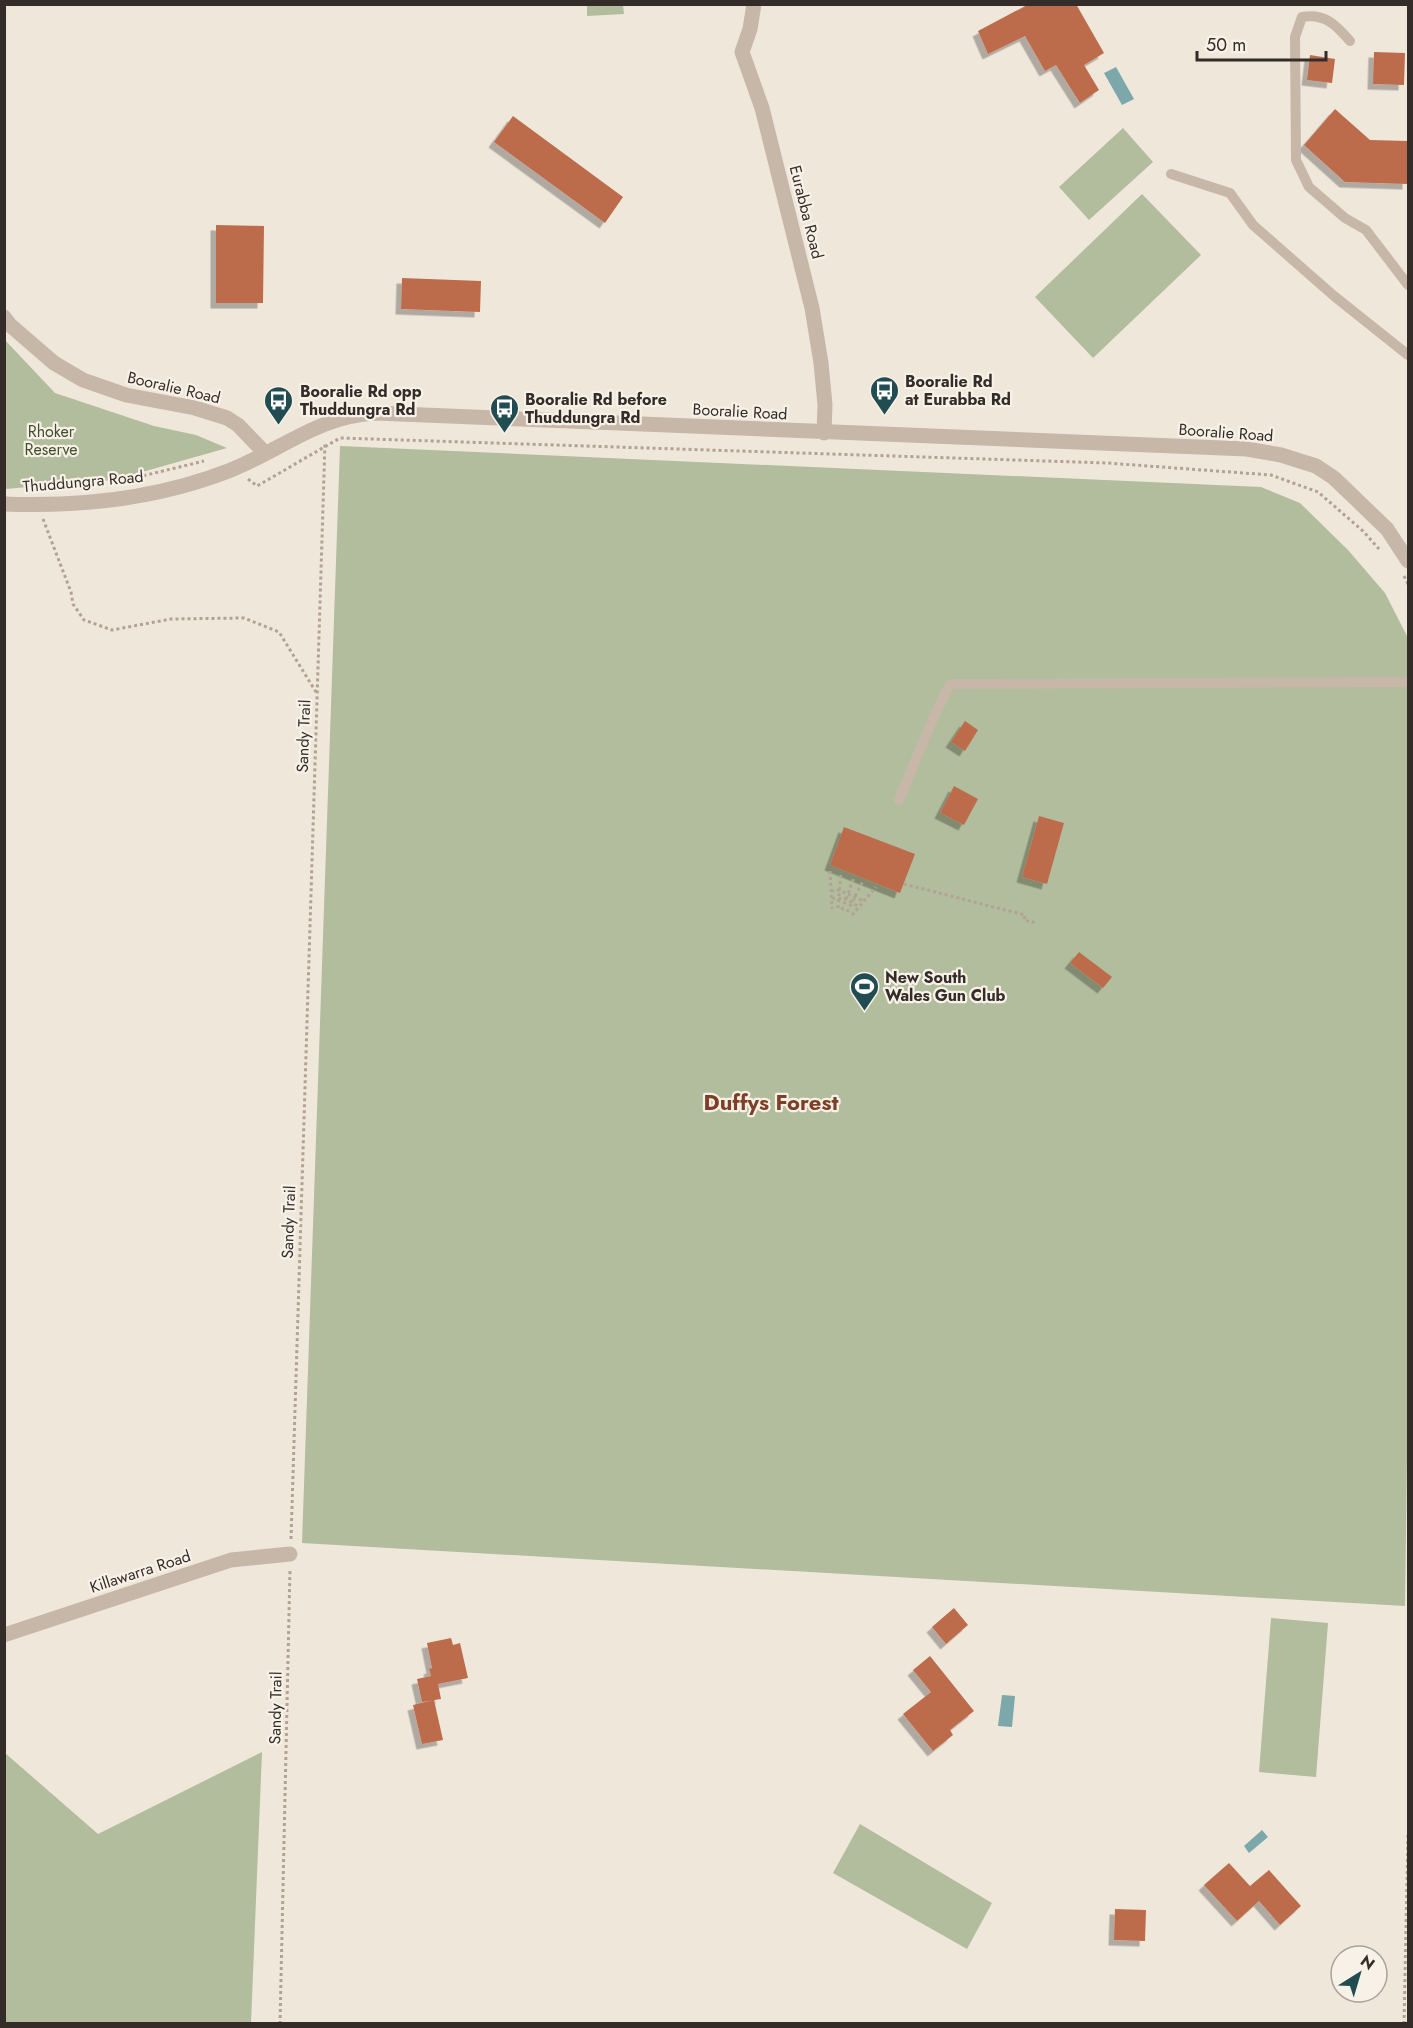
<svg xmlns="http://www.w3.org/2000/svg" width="1413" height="2028" font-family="Jost,sans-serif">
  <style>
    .green { fill: #b1bd9c }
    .water { fill: #7ca7ab }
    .building { fill: #bd6c4c; filter: url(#shadow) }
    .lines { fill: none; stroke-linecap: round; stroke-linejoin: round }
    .path { stroke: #b2a293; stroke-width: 3; stroke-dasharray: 3 3; stroke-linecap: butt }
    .service { stroke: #c7b7a8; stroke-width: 10 }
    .minor { stroke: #c7b7a8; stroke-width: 15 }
    .labels { text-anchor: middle; stroke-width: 4.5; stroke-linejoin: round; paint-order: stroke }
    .street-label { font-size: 16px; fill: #342c28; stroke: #f8f1e7 }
    .poi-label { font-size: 16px; font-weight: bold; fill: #342c28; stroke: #f8f1e7; text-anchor: start }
    .park-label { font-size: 16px; fill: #42512d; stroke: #f8f1e7 }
    .district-label { font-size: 22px; font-weight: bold; fill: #7d3f27; stroke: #f8f1e7 }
  </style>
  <defs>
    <filter id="shadow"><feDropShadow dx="-5.5" dy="5.5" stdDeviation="0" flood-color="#0004"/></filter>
  </defs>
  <rect width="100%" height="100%" fill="#f0e7db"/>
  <path class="green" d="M587 5H623L624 14 587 16Z
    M1123 128 1153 162 1089 220 1059 187Z
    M1142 194 1201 255 1093 358 1035 297Z
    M4 339 55 393 154 426 196 435 227 448 114 480 5 489Z
    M340 446 1261 487 1300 503 1348 550 1385 593 1408 638V1387L1405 1606 302 1543Z
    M1271 1618 1328 1623 1316 1777 1259 1772Z
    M262 1752 251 2023H5V1753L98 1834Z
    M860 1824 992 1903 967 1949 833 1873Z"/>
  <path class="water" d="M1116 67 1134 99 1122 105 1104 73Z
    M1002 1695 1015 1696 1012 1727 998 1726Z
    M1262 1830 1268 1837 1249 1853 1244 1846Z"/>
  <path class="building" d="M1029 4H1076L1104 53 1084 65 1099 90 1080 103 1056 65 1045 71 1025 36 988 54 978 31Z
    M1374 52 1405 53 1404 85 1373 84Z
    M1310 55 1335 59 1332 83 1307 80Z
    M1335 109 1370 140 1408 141V184L1345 182 1304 145Z
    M513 116 623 197 605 223 494 142Z
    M216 225 264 226 263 303H216Z
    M402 278 481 281 480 312 401 309Z
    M965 721 978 730 965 751 951 742Z
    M954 786 978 799 964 825 940 813Z
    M1039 816 1064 823 1047 884 1022 877Z
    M844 827 915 854 900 893 830 865Z
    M1079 952 1112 977 1103 988 1070 963Z
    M954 1608 968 1625 946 1644 932 1627Z
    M451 1638 453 1645 460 1643 468 1678 438 1684 441 1699 422 1702 417 1679 431 1676 429 1669 432 1668 427 1643Z
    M930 1656 974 1711 950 1730 953 1735 933 1751 903 1714 931 1692 913 1670Z
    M434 1700 443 1740 422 1744 413 1705Z
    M1229 1863 1250 1886 1269 1870 1301 1906 1280 1925 1259 1901 1237 1921 1204 1885Z
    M1115 1909 1146 1910 1145 1941 1114 1940Z"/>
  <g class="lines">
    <path class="path" d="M248 479 257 486 340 438 1107 463 1271 475 1318 492 1363 531 1379 549
      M126 480 204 461
      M43 519 71 592 73 604 84 620 112 630 171 619 244 618 279 632 316 692
      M1404 576 1408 584
      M830 871 832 909
      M904 884 1025 915 1024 920 1037 923
      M831 891 839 890 864 901
      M832 898 846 899 859 907
      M838 908 841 872
      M842 910 854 877
      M847 912 863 881
      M852 915 876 887
      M291 1539 325 442
      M280 2024 290 1569
      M1404 2024 1408 1832"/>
    <path class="service" d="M1350 41C1336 25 1325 13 1302 17L1295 37 1296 160 1309 187 1345 218 1366 230 1408 285
      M1171 174 1230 193 1253 225 1334 296 1408 355
      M899 800 931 723 950 684 1408 682"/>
    <path class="minor" d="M754 4 750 29 742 52 762 108 812 308 821 363 825 405 824 433
      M4 317 10 325 54 363 83 380 126 395 195 408 227 418 238 425 265 453
      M4 504C80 507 160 498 231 470 281 450 319 416 375 413L1247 449 1281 455 1316 466 1334 478 1387 529 1408 561
      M4 1635 231 1560 290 1554"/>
  </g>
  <defs>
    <symbol id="bus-pin" viewBox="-11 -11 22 30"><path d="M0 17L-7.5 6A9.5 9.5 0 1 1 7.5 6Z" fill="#214d52" stroke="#f8f1e7"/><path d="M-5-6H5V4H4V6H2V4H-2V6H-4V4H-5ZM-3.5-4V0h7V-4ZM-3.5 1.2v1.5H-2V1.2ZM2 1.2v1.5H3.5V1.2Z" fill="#fff"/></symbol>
    <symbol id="stadium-pin" viewBox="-11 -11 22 30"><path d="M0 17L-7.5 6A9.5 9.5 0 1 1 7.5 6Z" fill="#214d52" stroke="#f8f1e7"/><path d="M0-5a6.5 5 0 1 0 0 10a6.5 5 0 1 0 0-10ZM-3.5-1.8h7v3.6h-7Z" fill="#fff"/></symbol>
  </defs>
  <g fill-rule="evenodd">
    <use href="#bus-pin" x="868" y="374" width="33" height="45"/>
    <use href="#bus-pin" x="262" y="384" width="33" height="45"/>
    <use href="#bus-pin" x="488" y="392" width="33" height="45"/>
    <use href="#stadium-pin" x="848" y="970" width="33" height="45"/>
  </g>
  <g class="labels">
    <g class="street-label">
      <text transform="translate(807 212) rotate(76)" y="6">Eurabba Road</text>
      <text transform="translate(174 387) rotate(13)" y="6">Booralie Road</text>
      <text transform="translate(740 411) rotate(3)" y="6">Booralie Road</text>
      <text transform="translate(1226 432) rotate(4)" y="6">Booralie Road</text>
      <text transform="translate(83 481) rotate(-5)" y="6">Thuddungra Road</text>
      <text transform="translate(303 736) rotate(-88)" y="6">Sandy Trail</text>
      <text transform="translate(288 1222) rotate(-88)" y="6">Sandy Trail</text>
      <text transform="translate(140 1571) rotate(-18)" y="6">Killawarra Road</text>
      <text transform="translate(275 1708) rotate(-89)" y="6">Sandy Trail</text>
    </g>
    <g class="poi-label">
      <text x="905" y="387">Booralie Rd<tspan x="905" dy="18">at Eurabba Rd</tspan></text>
      <text x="300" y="397">Booralie Rd opp<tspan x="300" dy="18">Thuddungra Rd</tspan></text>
      <text x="525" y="405">Booralie Rd before<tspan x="525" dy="18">Thuddungra Rd</tspan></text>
      <text x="885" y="983">New South<tspan x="885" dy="18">Wales Gun Club</tspan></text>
    </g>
    <g class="park-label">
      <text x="51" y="437">Rhoker<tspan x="51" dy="18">Reserve</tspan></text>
    </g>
    <g class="district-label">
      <text x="771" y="1110">Duffys Forest</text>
    </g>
  </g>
  <rect width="1413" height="2028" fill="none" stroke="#342c28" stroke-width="12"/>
  <g transform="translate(1359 1974) rotate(37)"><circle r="28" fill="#f8f1e7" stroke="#aaa29b" stroke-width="1.5"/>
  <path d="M0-4.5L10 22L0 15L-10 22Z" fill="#214d52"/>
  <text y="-9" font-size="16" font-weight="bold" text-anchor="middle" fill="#342c28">N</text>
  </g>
  <path d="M1197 51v9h129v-9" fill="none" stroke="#342c28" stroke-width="3"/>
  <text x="1206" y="51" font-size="18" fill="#342c28" stroke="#f8f1e7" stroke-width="4.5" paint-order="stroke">50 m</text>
</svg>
